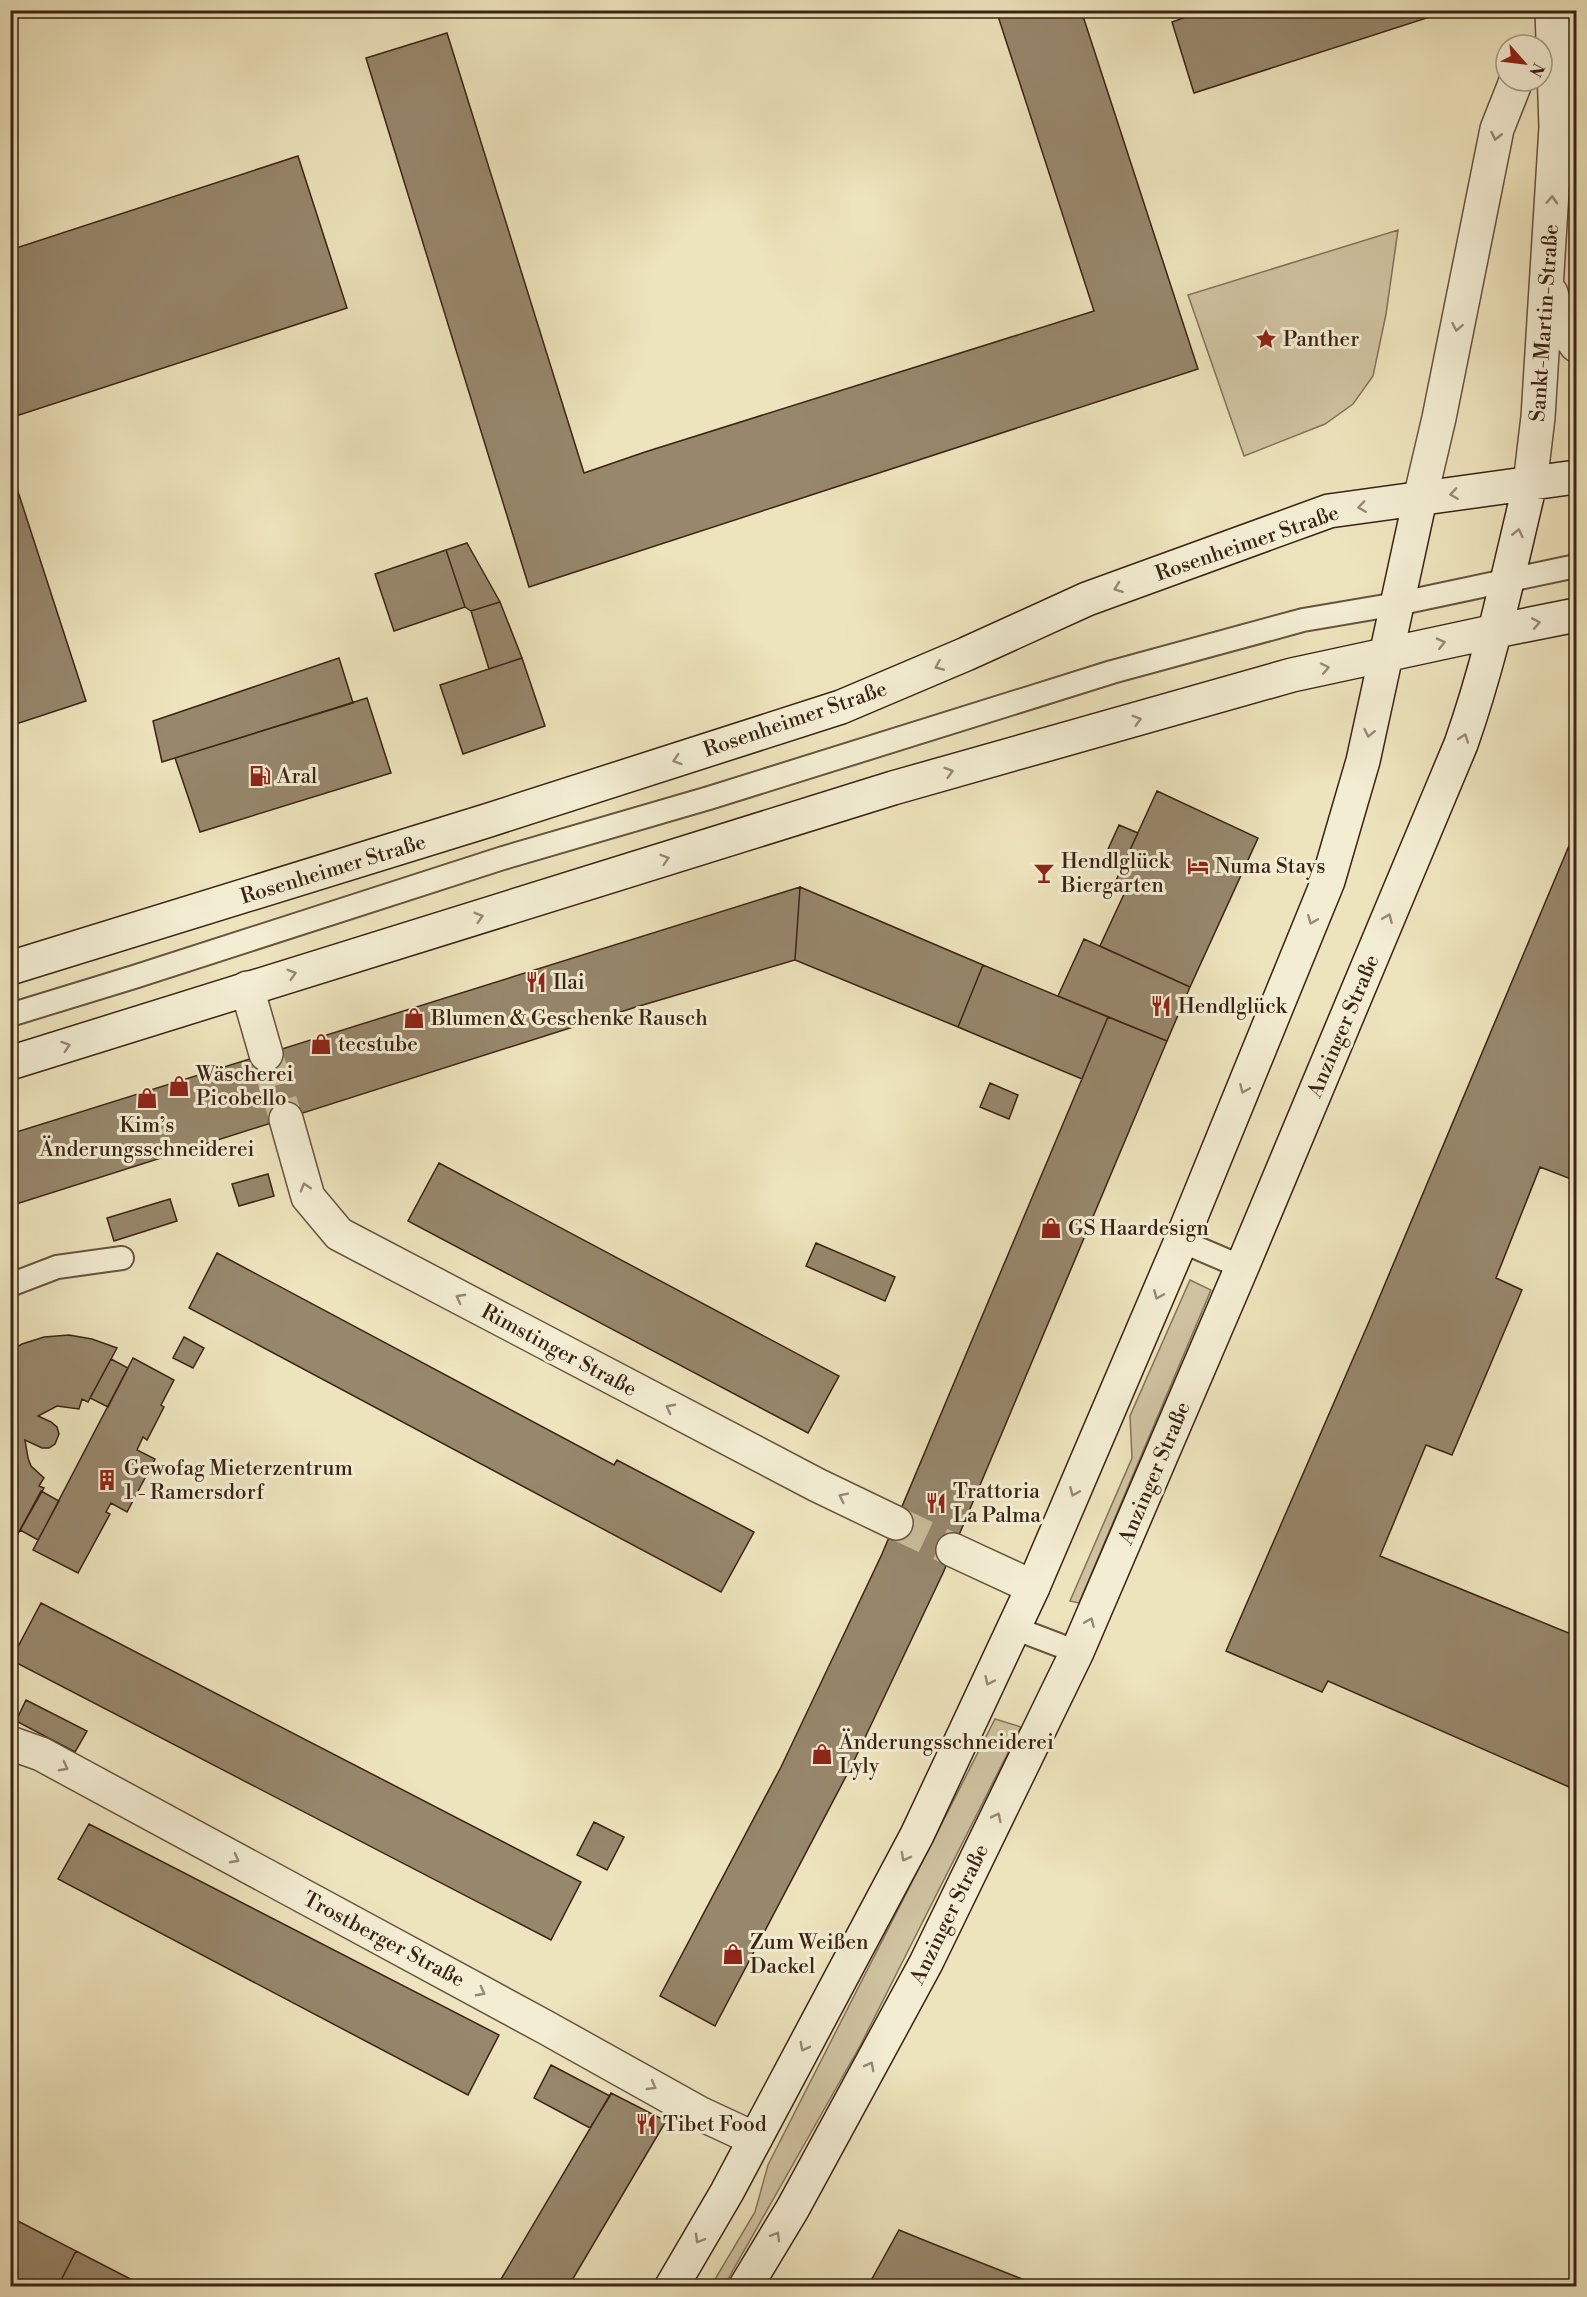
<svg xmlns="http://www.w3.org/2000/svg" width="1587" height="2297" font-family="'Libre Bodoni',serif">
  <style>
    .green { fill: #cfc2a0; stroke: #84725a; stroke-width: 1.5 }
    .building { fill: #97876c; stroke: #3a2315; stroke-width: 1.5 }
    .lines { fill: none; stroke-linecap: round; stroke-linejoin: round }
    .minor-tunnel { stroke: #c9bd9b; stroke-width: 33; stroke-dasharray: 33 16; stroke-linecap: butt }
    .service-casing { stroke: #67533f; stroke-width: 26 }
    .minor-casing { stroke: #67533f; stroke-width: 36 }
    .tertiary-casing { stroke: #67533f; stroke-width: 36 }
    .secondary-casing { stroke: #3a2315; stroke-width: 36 }
    .service { stroke: #f3edd3; stroke-width: 22 }
    .minor { stroke: #f3edd3; stroke-width: 33 }
    .tertiary { stroke: #f3edd3; stroke-width: 33 }
    .secondary { stroke: #f3edd3; stroke-width: 33 }
    .oneway { stroke: #968874 }
    .labels { text-anchor: middle; stroke-width: 6; stroke-linejoin: round; paint-order: stroke }
    .street-label { font-size: 21px; fill: #3a2315; stroke: #f3edd3 }
    .poi-label { font-size: 21px; fill: #3a2315; stroke: #f3edd3; text-anchor: start }
  </style>
  <rect width="100%" height="100%" fill="#ede3bc"/>
  <filter id="stains"><feTurbulence type="fractalNoise" baseFrequency=".00333" numOctaves="4"/><feColorMatrix values="0 0 0 0 .2 0 0 0 0 .09 0 0 0 0 .02 0 0 0 .5 -.17"/></filter>
  <radialGradient id="worn" r=".72"><stop offset=".6" stop-color="#630" stop-opacity="0"/><stop offset="1" stop-color="#630" stop-opacity=".3"/></radialGradient>
  <path class="green" d="M1398 230 1386 314 1373 376 1353 404 1325 424 1244 456 1188 295Z
    M1190 1280 1211 1290 1079 1603 1070 1601 1132 1458 1130 1416Z
    M995 1719 1021 1727 860 2046 724 2286H711L755 2212 768 2165Z"/>
  <path class="building" d="M996 10H1081L1198 369 529 587 366 58 447 33 584 473 645 452 1094 311Z
    M1206 10H1437L1436 15 1194 93 1172 22Z
    M298 156 347 308 10 418V250Z
    M10 467 86 701 10 726Z
    M467 543 500 602 471 611 465 607 446 550Z
    M446 550 465 607 394 631 375 574Z
    M500 602 522 658 489 669 471 611Z
    M339 658 353 703 162 762 153 721Z
    M522 658 545 726 463 754 440 685Z
    M367 698 391 773 200 832 175 758Z
    M1157 791 1258 838 1190 987 1100 946 1125 892 1113 887Z
    M1119 825 1138 833 1123 865 1105 856Z
    M1576 829V1181L1540 1167 1496 1278 1522 1290 1452 1455 1426 1445 1380 1556 1576 1636V1790L1328 1681 1322 1692 1226 1651 1369 1322Z
    M800 887 795 960 636 1007 10 1206V1134Z
    M800 887 983 965 958 1027 795 960Z
    M1084 939 1190 987 1167 1041 1058 996Z
    M983 965 1108 1017 1082 1079 958 1027Z
    M1108 1017 1167 1041 943 1573 852 1765 715 2026 660 1996 781 1767 882 1554Z
    M990 1083 1018 1095 1009 1119 980 1107Z
    M439 1163 839 1376 808 1433 408 1221Z
    M268 1174 274 1196 239 1206 232 1184Z
    M170 1199 177 1221 114 1241 107 1218Z
    M816 1243 895 1277 885 1301 806 1266Z
    M217 1253 614 1465 617 1460 754 1532 721 1592 189 1308Z
    M69 1335 92 1339 117 1348 88 1402 82 1399 79 1409 57 1406 38 1416 51 1422 57 1427 59 1434 55 1444 49 1448H42L25 1440 28 1458 31 1466 44 1478 39 1486 44 1488 14 1541 10 1539V1351L22 1344 44 1337Z
    M184 1337 204 1348 193 1368 173 1358Z
    M133 1358 174 1380 161 1405 164 1407 147 1440 143 1437 137 1450 155 1459 127 1512 111 1503 106 1512 110 1514 78 1573 33 1550Z
    M111 1359 128 1368 108 1407 90 1398Z
    M41 1491 59 1501 38 1540 20 1530Z
    M41 1603 581 1882 551 1940 11 1660Z
    M26 1700 87 1731 75 1752 16 1721Z
    M594 1822 624 1837 607 1870 577 1855Z
    M89 1824 499 2035 468 2095 58 1879Z
    M551 2065 610 2096 590 2128 534 2098Z
    M611 2093 666 2121 571 2282 568 2286H497Z
    M14 2219 76 2251 58 2286H10V2227Z
    M899 2230 931 2243 1040 2286H868Z
    M76 2251 144 2286H58Z"/>
  <g class="lines">
    <path class="minor-tunnel" d="M266 1054 286 1119
      M896 1523 953 1550"/>
    <defs>
      <path id="service" d="M10 1015 134 977 503 858 709 798 1112 672 1303 620 1397 604 1576 566
        M1181 1241 1242 1267
        M10 1285 57 1267 122 1258
        M1014 1628 1077 1652"/>
      <path id="minor" d="M247 988 266 1054
        M286 1119 308 1197 339 1234 817 1485 896 1523
        M953 1550 1033 1587
        M10 1743 41 1754 545 2027 699 2113 755 2139"/>
      <path id="tertiary" d="M1551 293 1559 322 1576 345
        M1530 484 1538 417 1556 127 1552 10
        M1420 499 1439 418 1497 129 1516 81"/>
      <path id="secondary" d="M10 968 486 821 841 707 966 654 1087 599 1329 511 1576 477
        M10 1063 893 788 1292 675 1496 631 1576 615
        M672 2286 727 2192 917 1835 1033 1587 1181 1241 1328 881 1363 761 1420 499
        M746 2286 793 2208 926 1963 1077 1652 1242 1267 1461 744C1491 659 1509 571 1530 484"/>
    </defs>
    <use href="#service" class="service-casing"/>
    <use href="#minor" class="minor-casing"/>
    <use href="#tertiary" class="tertiary-casing"/>
    <use href="#secondary" class="secondary-casing"/>
    <use href="#service" class="service"/>
    <use href="#minor" class="minor"/>
    <use href="#tertiary" class="tertiary"/>
    <use href="#secondary" class="secondary"/>
  </g>
  <defs><path id="oneway-chevron" d="M-2-3.5L2.5 0L-2 3.5" fill="none" stroke-width="1.6" stroke-linecap="round" stroke-linejoin="round" transform="scale(1.5)"/></defs>
  <g class="oneway">
    <use href="#oneway-chevron" transform="translate(1496 136) rotate(103)"/>
    <use href="#oneway-chevron" transform="translate(1552 200) rotate(-87)"/>
    <use href="#oneway-chevron" transform="translate(1457 327) rotate(101)"/>
    <use href="#oneway-chevron" transform="translate(1454 494) rotate(172)"/>
    <use href="#oneway-chevron" transform="translate(1362 507) rotate(172)"/>
    <use href="#oneway-chevron" transform="translate(1518 533) rotate(-77)"/>
    <use href="#oneway-chevron" transform="translate(1118 588) rotate(160)"/>
    <use href="#oneway-chevron" transform="translate(1536 623) rotate(-11)"/>
    <use href="#oneway-chevron" transform="translate(1441 643) rotate(-13)"/>
    <use href="#oneway-chevron" transform="translate(939 666) rotate(157)"/>
    <use href="#oneway-chevron" transform="translate(1325 668) rotate(-12)"/>
    <use href="#oneway-chevron" transform="translate(1137 720) rotate(-16)"/>
    <use href="#oneway-chevron" transform="translate(1369 733) rotate(102)"/>
    <use href="#oneway-chevron" transform="translate(1464 738) rotate(-70)"/>
    <use href="#oneway-chevron" transform="translate(677 760) rotate(162)"/>
    <use href="#oneway-chevron" transform="translate(949 772) rotate(-16)"/>
    <use href="#oneway-chevron" transform="translate(665 859) rotate(-17)"/>
    <use href="#oneway-chevron" transform="translate(479 917) rotate(-17)"/>
    <use href="#oneway-chevron" transform="translate(1388 918) rotate(-67)"/>
    <use href="#oneway-chevron" transform="translate(1312 920) rotate(112)"/>
    <use href="#oneway-chevron" transform="translate(292 974) rotate(-17)"/>
    <use href="#oneway-chevron" transform="translate(66 1046) rotate(-18)"/>
    <use href="#oneway-chevron" transform="translate(1244 1089) rotate(113)"/>
    <use href="#oneway-chevron" transform="translate(305 1187) rotate(-107)"/>
    <use href="#oneway-chevron" transform="translate(1158 1295) rotate(113)"/>
    <use href="#oneway-chevron" transform="translate(460 1298) rotate(-152)"/>
    <use href="#oneway-chevron" transform="translate(670 1408) rotate(-152)"/>
    <use href="#oneway-chevron" transform="translate(1074 1492) rotate(113)"/>
    <use href="#oneway-chevron" transform="translate(843 1497) rotate(-154)"/>
    <use href="#oneway-chevron" transform="translate(1090 1622) rotate(-67)"/>
    <use href="#oneway-chevron" transform="translate(989 1681) rotate(115)"/>
    <use href="#oneway-chevron" transform="translate(64 1767) rotate(28)"/>
    <use href="#oneway-chevron" transform="translate(997 1817) rotate(-64)"/>
    <use href="#oneway-chevron" transform="translate(905 1857) rotate(118)"/>
    <use href="#oneway-chevron" transform="translate(235 1859) rotate(28)"/>
    <use href="#oneway-chevron" transform="translate(481 1992) rotate(28)"/>
    <use href="#oneway-chevron" transform="translate(804 2047) rotate(118)"/>
    <use href="#oneway-chevron" transform="translate(870 2066) rotate(-62)"/>
    <use href="#oneway-chevron" transform="translate(652 2086) rotate(30)"/>
    <use href="#oneway-chevron" transform="translate(776 2236) rotate(-59)"/>
    <use href="#oneway-chevron" transform="translate(699 2239) rotate(120)"/>
  </g>
  <defs>
    <symbol id="sight-bare" viewBox="-9 -9 18 18"><path d="M0-6L1.8-2.2L6-1.7L2.9 1.2L3.7 5.4L0 3.3L-3.7 5.4L-2.9 1.2L-6-1.7L-1.8-2.2Z" fill="#8f2418" stroke="#f3edd3" stroke-width="2.5" paint-order="stroke"/></symbol>
    <symbol id="fuel-bare" viewBox="-9 -9 18 18"><path d="M-5.5-6h7V0h2V4h1.3V-2.5L3-4.5l.8-.8L6-3V5H2.5V1h-1V6h-7ZM-4.2-4.7v3.2H.2V-4.7Z" fill="#8f2418" stroke="#f3edd3" stroke-width="2.5" paint-order="stroke"/></symbol>
    <symbol id="hotel-bare" viewBox="-9 -9 18 18"><path d="M-6-4.5h1.5V1H6V5H4.5V3h-9V5H-6ZM-4 0a1.8 1.8 0 1 1 3.6 0ZM.5 0V-2.5h3Q6-2.5 6 0Z" fill="#8f2418" stroke="#f3edd3" stroke-width="2.5" paint-order="stroke"/></symbol>
    <symbol id="bar-bare" viewBox="-9 -9 18 18"><path d="M-6-5H6L.8 .8V4.5H3.5V6h-7V4.5H-.8V.8Z" fill="#8f2418" stroke="#f3edd3" stroke-width="2.5" paint-order="stroke"/></symbol>
    <symbol id="restaurant-bare" viewBox="-9 -9 18 18"><path d="M-5-6h1v4h1v-4h1v4h1v-4h1v5L-1.5 .5V6h-2V.5L-5-1ZM5-6V6H3V1.5H1.5Q1.5-4 5-6Z" fill="#8f2418" stroke="#f3edd3" stroke-width="2.5" paint-order="stroke"/></symbol>
    <symbol id="shop-bare" viewBox="-9 -9 18 18"><path d="M-5-2.5h2.3a2.7 3.5 0 0 1 5.4 0H5L5.5 6h-11ZM-1.5-2.5h3a1.5 2.3 0 0 0-3 0Z" fill="#8f2418" stroke="#f3edd3" stroke-width="2.5" paint-order="stroke"/></symbol>
    <symbol id="building-bare" viewBox="-9 -9 18 18"><path d="M-4-6H4V6H1V3H-1V6H-4ZM-2.5-4.3h1.7v1.8h-1.7ZM.8-4.3h1.7v1.8H.8ZM-2.5-1h1.7V.8h-1.7ZM.8-1h1.7V.8H.8Z" fill="#8f2418" stroke="#f3edd3" stroke-width="2.5" paint-order="stroke"/></symbol>
  </defs>
  <g fill-rule="evenodd">
    <use href="#sight-bare" x="1251" y="324" width="30" height="30"/>
    <use href="#fuel-bare" x="245" y="761" width="30" height="30"/>
    <use href="#hotel-bare" x="1183" y="851" width="30" height="30"/>
    <use href="#bar-bare" x="1029" y="858" width="30" height="30"/>
    <use href="#restaurant-bare" x="521" y="967" width="30" height="30"/>
    <use href="#restaurant-bare" x="1146" y="991" width="30" height="30"/>
    <use href="#shop-bare" x="399" y="1003" width="30" height="30"/>
    <use href="#shop-bare" x="306" y="1029" width="30" height="30"/>
    <use href="#shop-bare" x="164" y="1071" width="30" height="30"/>
    <use href="#shop-bare" x="132" y="1083" width="30" height="30"/>
    <use href="#shop-bare" x="1036" y="1213" width="30" height="30"/>
    <use href="#building-bare" x="92" y="1465" width="30" height="30"/>
    <use href="#restaurant-bare" x="921" y="1488" width="30" height="30"/>
    <use href="#shop-bare" x="807" y="1739" width="30" height="30"/>
    <use href="#shop-bare" x="718" y="1939" width="30" height="30"/>
    <use href="#restaurant-bare" x="631" y="2109" width="30" height="30"/>
  </g>
  <g class="labels">
    <g class="street-label">
      <text transform="translate(1544 323) rotate(-86)" y="7">Sankt-Martin-Straße</text>
      <text transform="translate(1247 543) rotate(-19)" y="7">Rosenheimer Straße</text>
      <text transform="translate(795 719) rotate(-19)" y="7">Rosenheimer Straße</text>
      <text transform="translate(333 869) rotate(-17)" y="7">Rosenheimer Straße</text>
      <text transform="translate(1343 1026) rotate(-67)" y="7">Anzinger Straße</text>
      <text transform="translate(559 1350) rotate(28)" y="7">Rimstinger Straße</text>
      <text transform="translate(1154 1473) rotate(-67)" y="7">Anzinger Straße</text>
      <text transform="translate(949 1914) rotate(-64)" y="7">Anzinger Straße</text>
      <text transform="translate(384 1939) rotate(28)" y="7">Trostberger Straße</text>
    </g>
    <g class="poi-label">
      <text x="1283" y="346">Panther</text>
      <text x="277" y="783">Aral</text>
      <text x="1061" y="868">Hendlglück<tspan x="1061" dy="24">Biergarten</tspan></text>
      <text x="1215" y="873">Numa Stays</text>
      <text x="553" y="989">Ilai</text>
      <text x="1178" y="1013">Hendlglück</text>
      <text x="431" y="1025">Blumen &amp; Geschenke Rausch</text>
      <text x="338" y="1051">tecstube</text>
      <text x="196" y="1081">Wäscherei<tspan x="196" dy="24">Picobello</tspan></text>
      <text x="147" y="1132" text-anchor="middle">Kim’s<tspan x="147" dy="24">Änderungsschneiderei</tspan></text>
      <text x="1068" y="1235">GS Haardesign</text>
      <text x="124" y="1475">Gewofag Mieterzentrum<tspan x="124" dy="24">1 - Ramersdorf</tspan></text>
      <text x="953" y="1498">Trattoria<tspan x="953" dy="24">La Palma</tspan></text>
      <text x="839" y="1749">Änderungsschneiderei<tspan x="839" dy="24">Lyly</tspan></text>
      <text x="750" y="1949">Zum Weißen<tspan x="750" dy="24">Dackel</tspan></text>
      <text x="663" y="2131">Tibet Food</text>
    </g>
  </g>
  <rect width="1587" height="2297" fill="none" stroke="#ede3bc" stroke-width="36"/>
  <rect x="12" y="12" width="1563" height="2273" fill="none" stroke="#3a2315" stroke-width="3"/>
  <rect x="18" y="18" width="1551" height="2261" fill="none" stroke="#3a2315" stroke-width="1.5"/>
  <g transform="translate(1524 63) rotate(118)"><circle r="28" fill="#f3edd3" stroke="#a99c87" stroke-width="1.5"/>
  <path d="M0-4.5L10 22L0 15L-10 22Z" fill="#8f2418"/>
  <text y="-9" font-size="16" font-weight="bold" text-anchor="middle" fill="#3a2315">N</text>
  </g>
  <rect width="100%" height="100%" filter="url(#stains)"/>
  <rect width="100%" height="100%" fill="url(#worn)"/>
</svg>
